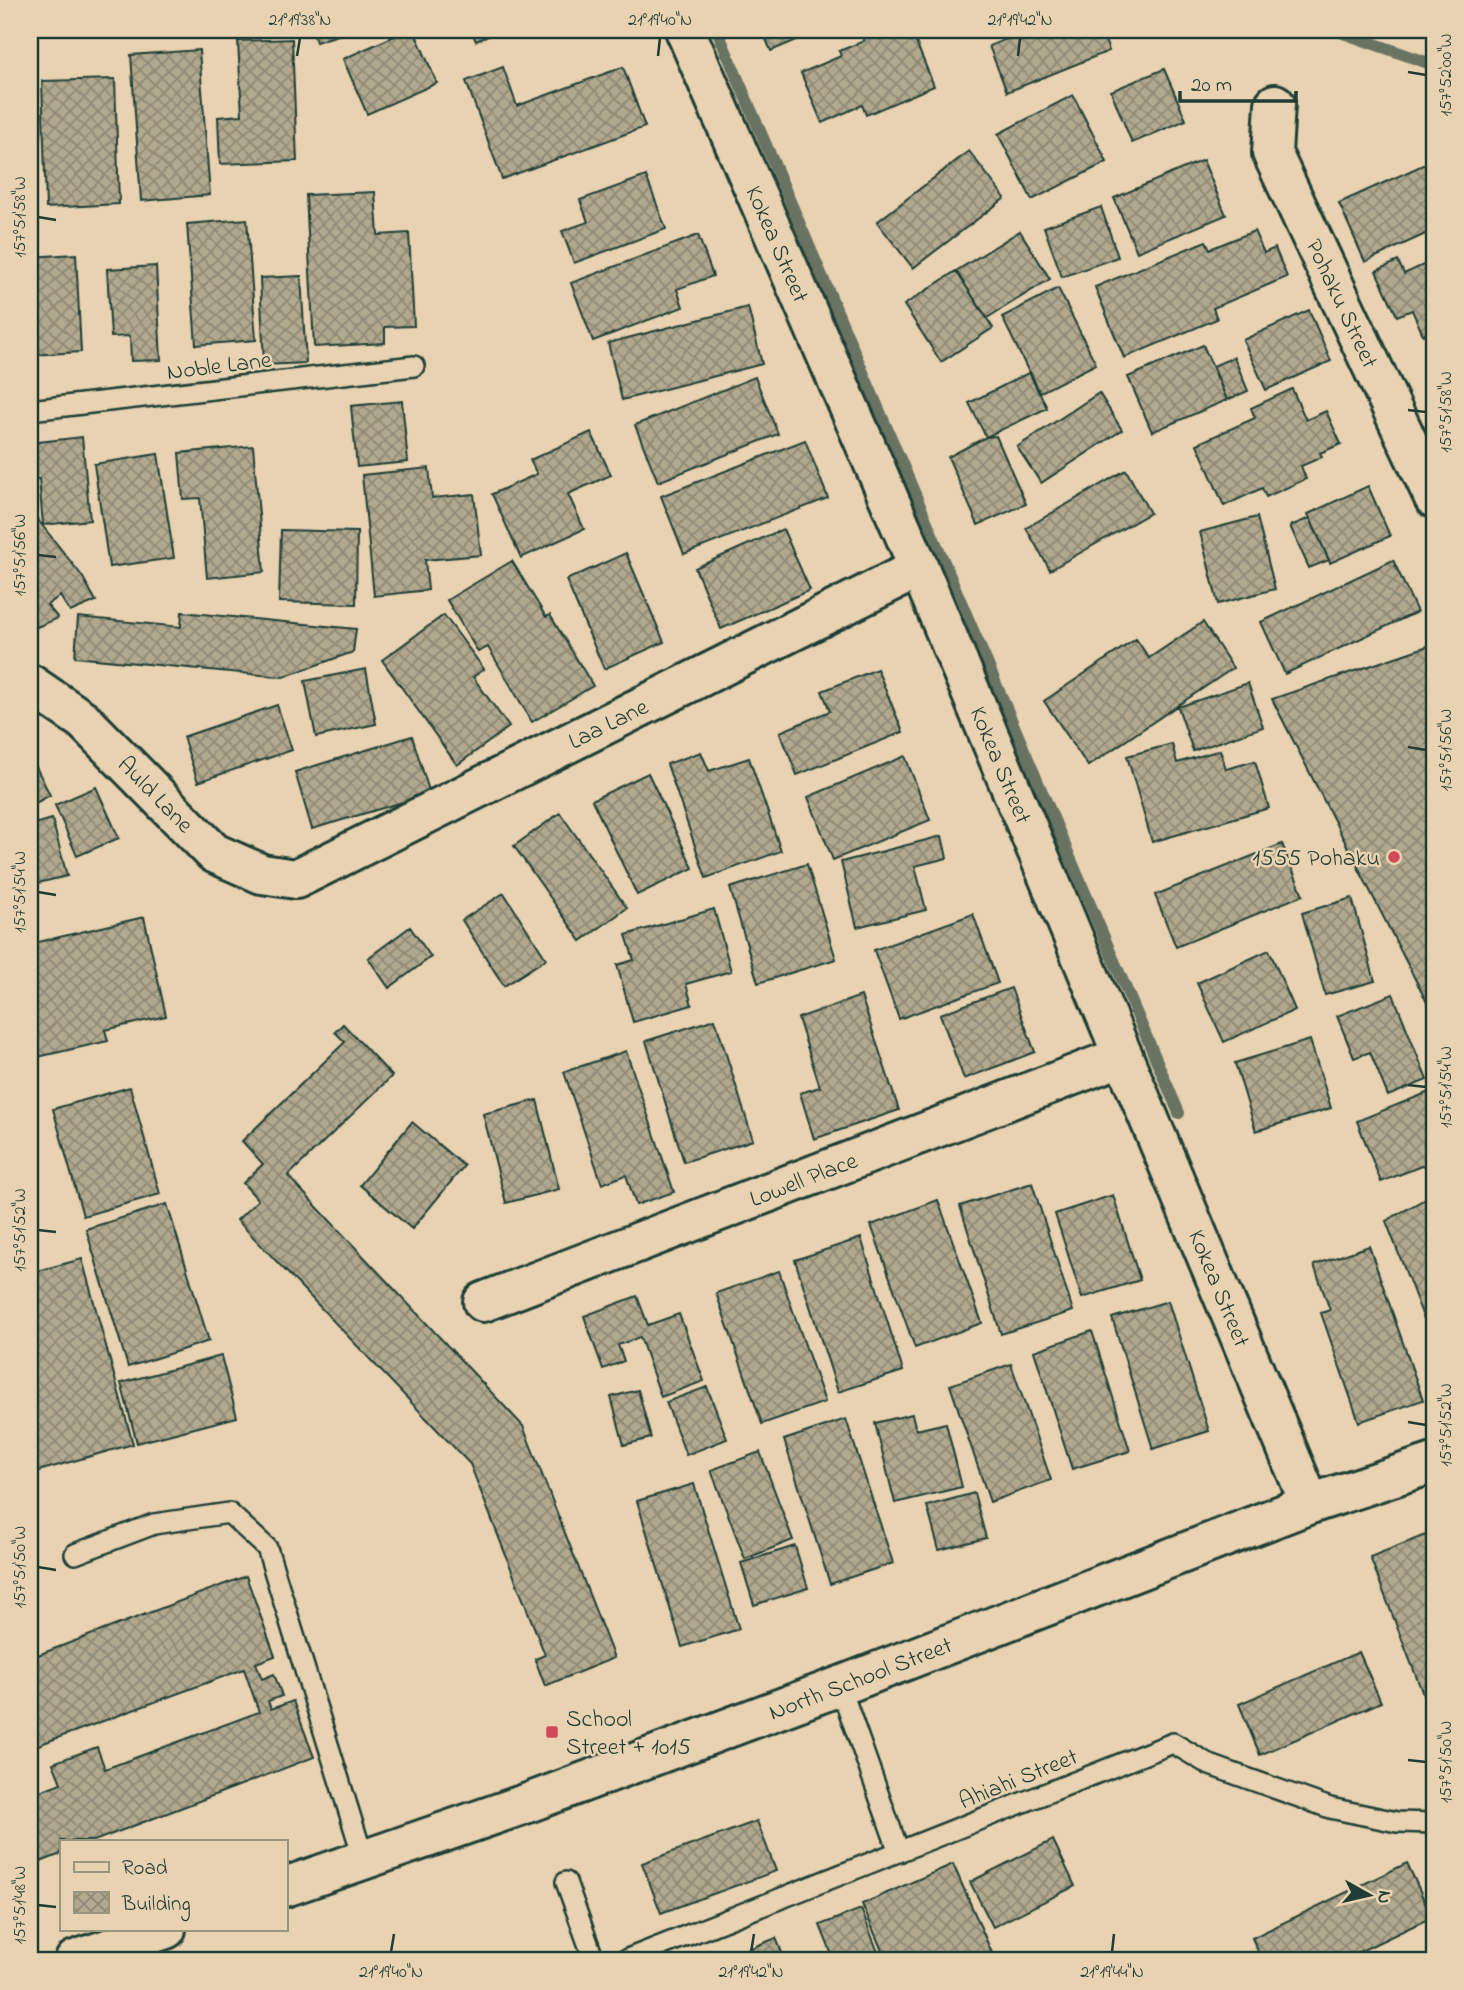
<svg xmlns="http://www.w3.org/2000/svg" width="1464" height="1990" font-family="'Indie Flower',sans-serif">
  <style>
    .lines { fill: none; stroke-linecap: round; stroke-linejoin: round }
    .stream { stroke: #687362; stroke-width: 12 }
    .building { fill: url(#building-cross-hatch); stroke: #1f3d34; stroke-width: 2 }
    .lane-casing { stroke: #1f3d34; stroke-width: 24 }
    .street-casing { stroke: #1f3d34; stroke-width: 44 }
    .secondary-casing { stroke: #1f3d34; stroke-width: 44 }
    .lane { stroke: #e8d2b1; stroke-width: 19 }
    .street { stroke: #e8d2b1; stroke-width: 38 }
    .secondary { stroke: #e8d2b1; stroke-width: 38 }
    .ticks { fill: none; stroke: #1f3d34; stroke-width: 2.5 }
    .poi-dot { fill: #d1495b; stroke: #e8d2b1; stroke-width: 2.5 }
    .labels { text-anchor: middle; stroke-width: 5; stroke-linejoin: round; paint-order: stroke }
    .street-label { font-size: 24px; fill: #1f3d34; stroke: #e8d2b1 }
    .poi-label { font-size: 24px; fill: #1f3d34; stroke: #e8d2b1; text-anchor: end }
    .neatline { fill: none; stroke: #1f3d34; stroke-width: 2.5 }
    .ticks-label { font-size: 18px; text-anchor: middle; fill: #1f3d34 }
  </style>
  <defs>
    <pattern id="building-cross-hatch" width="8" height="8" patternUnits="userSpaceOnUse" patternTransform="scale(1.75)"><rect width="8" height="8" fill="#b1a88e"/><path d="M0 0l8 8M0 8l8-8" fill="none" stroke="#8f8a75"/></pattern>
  </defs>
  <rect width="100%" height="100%" fill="#e8d2b1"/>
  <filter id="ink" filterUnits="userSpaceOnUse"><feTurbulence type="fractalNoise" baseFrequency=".0143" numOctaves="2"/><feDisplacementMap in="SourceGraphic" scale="14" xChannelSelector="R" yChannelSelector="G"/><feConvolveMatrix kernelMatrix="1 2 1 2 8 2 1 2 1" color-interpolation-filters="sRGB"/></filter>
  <g filter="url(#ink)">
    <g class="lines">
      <path class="stream" d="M717 30 1179 1113
        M1335 30 1434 65"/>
    </g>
    <path class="building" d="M312 30H354L316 42Z
      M408 30H414L437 83 367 114 343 59Z
      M471 30H503L476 41Z
      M762 30H820L771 51Z
      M874 30H911L934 86 866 115 862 105 822 123 801 73 841 56 839 51 864 41 862 35Z
      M1029 30H1101L1109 51 1007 92 989 46Z
      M292 39 297 161 220 164 218 117 242 115 238 41Z
      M199 50 210 195 141 201 131 55Z
      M503 67 517 106 623 67 645 127 502 179 466 81Z
      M1164 69 1186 120 1132 143 1111 91Z
      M115 79 119 204 46 208 42 81Z
      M1073 95 1107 162 1032 200 998 134Z
      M969 151 1005 198 913 268 877 222Z
      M1203 160 1226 215 1137 252 1114 198Z
      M1425 164 1434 185V230L1365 262 1339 203Z
      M646 176 666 229 574 263 562 231 588 222 580 200Z
      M375 192 378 235 409 233 414 326 385 327V343L314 347 306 195Z
      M1101 207 1118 257 1062 277 1044 227Z
      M247 219 256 340 196 345 187 224Z
      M1020 231 1050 279 987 318 956 271Z
      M1254 231 1264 253 1275 248 1287 277 1213 308 1217 319 1124 358 1095 287 1206 241 1210 249Z
      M698 235 713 276 677 289 683 307 593 341 571 283Z
      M76 254 81 352 30 355V257Z
      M1434 260V330L1423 335 1412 310 1397 316 1376 271 1398 261 1404 274Z
      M156 266 161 360 131 361 130 336 111 337 107 269Z
      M956 271 993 328 941 362 904 305Z
      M301 276 306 363 264 365 260 278Z
      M1058 288 1096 364 1039 393 1002 317Z
      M748 307 762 364 622 400 608 343Z
      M1309 310 1331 361 1266 390 1243 340Z
      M1203 345 1227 400 1152 432 1128 377Z
      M1234 357 1248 391 1227 400 1213 366Z
      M1030 372 1047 408 986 437 969 403Z
      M755 377 778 434 658 482 635 425Z
      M1292 389 1306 420 1326 411 1341 444 1320 453 1322 457 1301 466 1306 479 1266 497 1262 488 1224 506 1197 444 1255 418 1251 408Z
      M1099 393 1122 430 1041 483 1017 447Z
      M402 401 408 462 357 467 351 406Z
      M591 432 611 475 568 494 584 529 521 558 492 494 537 474 530 460Z
      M996 436 1026 504 978 525 948 457 986 437Z
      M82 437 90 520 43 525 39 479 30 480V443Z
      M805 440 828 498 684 554 661 496Z
      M253 446 264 572 207 578 200 498 183 499 179 453Z
      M158 454 174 558 109 567 94 464Z
      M429 468 432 498 474 494 481 555 425 560 428 590 374 596 362 475Z
      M1126 470 1150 513 1050 570 1026 528Z
      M1368 486 1390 536 1330 563 1308 514Z
      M34 515 82 576 96 601 70 612 60 596 47 605 58 618 30 630V517Z
      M1257 517 1275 589 1218 604 1200 532Z
      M1310 518 1329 560 1309 568 1290 526Z
      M783 529 810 590 721 629 695 568Z
      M281 530 357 532 356 604 279 602Z
      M626 553 664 642 604 669 566 580Z
      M1393 560 1417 612 1285 674 1261 622Z
      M512 561 546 617 550 615 593 686 532 722 488 647 478 652 447 600Z
      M182 612 356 629 353 652 283 677 75 657 78 617 181 627Z
      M444 615 484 669 473 677 509 727 457 765 382 660Z
      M1203 622 1233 668 1088 766 1044 701 1136 639 1149 658Z
      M1434 644V1016L1272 699Z
      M366 669 376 724 316 737 305 681Z
      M877 669 903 732 797 775 780 732 830 711 822 691Z
      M1248 683 1263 727 1193 751 1178 707Z
      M277 705 292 750 198 782 183 737Z
      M412 736 430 794 312 829 295 772Z
      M1172 744 1177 763 1220 750 1226 769 1255 761 1269 808 1152 842 1127 756Z
      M701 752 709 771 749 758 781 851 706 878 667 764Z
      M30 755 50 795 30 806Z
      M905 756 930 820 833 860 808 797Z
      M648 773 693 868 637 895 592 800Z
      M96 787 119 838 77 856 55 805Z
      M560 813 627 908 581 941 514 846Z
      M52 819 67 876 30 885V825Z
      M942 836 947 858 915 866 926 910 857 927 841 862Z
      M1282 844 1303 895 1176 947 1155 895Z
      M807 864 836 959 758 983 730 888Z
      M504 893 546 959 504 986 462 920Z
      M1352 898 1375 981 1325 995 1302 913Z
      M714 909 731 971 686 984 692 1005 633 1022 617 965 634 960 626 935Z
      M973 914 998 983 899 1019 874 950Z
      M144 917 166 1016 105 1030 108 1041 33 1058 30 1042V944Z
      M410 927 431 957 389 988 368 958Z
      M1269 950 1295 1010 1224 1042 1197 983Z
      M1011 988 1035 1052 964 1079 940 1014Z
      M1393 994 1427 1080 1388 1096 1370 1052 1354 1058 1337 1016Z
      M861 996 899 1110 814 1139 800 1093 820 1087 798 1018Z
      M715 1019 753 1140 684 1162 646 1041Z
      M343 1024 392 1076 288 1176 523 1426 614 1658 545 1686 535 1659 545 1655 470 1464 237 1220 258 1200 243 1183 263 1164 242 1141 345 1042 335 1032Z
      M1310 1040 1331 1108 1256 1131 1235 1063Z
      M626 1051 674 1192 636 1205 626 1175 602 1184 564 1072Z
      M130 1087 160 1194 83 1216 53 1109Z
      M1434 1090V1161L1381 1182 1357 1121Z
      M537 1100 559 1189 506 1203 483 1114Z
      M412 1122 464 1166 412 1229 360 1185Z
      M1032 1183 1073 1311 1001 1334 960 1206Z
      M1434 1194V1345L1386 1221Z
      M1113 1195 1140 1280 1082 1298 1055 1214Z
      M938 1200 982 1323 915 1348 871 1225Z
      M167 1204 209 1341 128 1367 86 1229Z
      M861 1238 903 1371 838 1392 795 1260Z
      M1369 1246 1423 1400 1359 1422 1321 1313 1330 1310 1314 1265Z
      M82 1259 133 1444 35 1472 30 1454V1273Z
      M779 1271 825 1402 762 1424 716 1293Z
      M637 1296 648 1325 679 1314 704 1381 661 1397 640 1337 618 1345 624 1361 603 1369 584 1316Z
      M1168 1301 1209 1431 1153 1449 1112 1318Z
      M1092 1331 1130 1451 1072 1469 1034 1351Z
      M221 1356 237 1417 137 1443 121 1383Z
      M1011 1364 1051 1480 990 1502 950 1385Z
      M707 1387 727 1439 686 1455 666 1402Z
      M638 1390 651 1438 624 1445 611 1397Z
      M912 1414 916 1430 946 1423 962 1487 895 1503 875 1423Z
      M846 1419 893 1563 830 1584 784 1440Z
      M760 1452 793 1540 745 1559 711 1470Z
      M694 1484 739 1629 682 1647 637 1501Z
      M974 1493 986 1538 939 1550 927 1506Z
      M1433 1532 1434 1696 1425 1699 1370 1557Z
      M795 1546 808 1588 754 1605 741 1563Z
      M246 1576 275 1656 256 1663 262 1679 274 1674 282 1696 268 1701 271 1709 293 1701 314 1757 94 1841H61V1854L30 1866V1795L61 1783 53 1763 97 1747 105 1769 259 1712 244 1669 30 1748V1658Z
      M1359 1652 1381 1702 1260 1755 1239 1704Z
      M757 1821 776 1871 661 1913 642 1863Z
      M1053 1840 1075 1886 993 1927 970 1882Z
      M1407 1863 1432 1917 1342 1960H1262L1252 1938Z
      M953 1864 992 1953 976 1960H886L862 1904Z
      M861 1909 881 1960H834L820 1925Z
      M776 1938 785 1960H721Z"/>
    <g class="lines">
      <defs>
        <path id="lane" d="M30 410 414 366
          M75 1554 154 1524 229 1513 267 1548 364 1860
          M840 1686 899 1852
          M566 1882 594 1960
          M625 1960 1173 1743 1210 1765 1330 1808 1397 1822 1434 1823"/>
        <g id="street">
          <path id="s1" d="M1275 104 1272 153 1434 498"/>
          <path id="s2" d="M30 684 83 720 214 853 262 874 296 879 919 568"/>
          <path id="s3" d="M483 1302 1123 1056"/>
        </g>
        <g id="secondary">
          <path id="s4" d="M685 30 919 568 1310 1504"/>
          <path id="s5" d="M285 1887 525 1804 840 1686 1310 1504 1434 1463"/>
          <path d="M75 1960 166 1929"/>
        </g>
      </defs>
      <use href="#lane" class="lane-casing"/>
      <use href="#street" class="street-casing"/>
      <use href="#secondary" class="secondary-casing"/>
      <use href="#lane" class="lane"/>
      <use href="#street" class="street"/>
      <use href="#secondary" class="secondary"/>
    </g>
  </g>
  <path class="ticks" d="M297 56 300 38M658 56 660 38M1018 56 1020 38M1408 72 1426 75M38 217 56 220M1408 410 1426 412M38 555 56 557M1408 747 1426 750M38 892 56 895M1408 1085 1426 1087M38 1230 56 1232M1408 1422 1426 1425M38 1567 56 1570M1408 1760 1426 1762M38 1905 56 1907M391 1952 394 1934M751 1952 754 1934M1112 1952 1114 1934"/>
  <g class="poi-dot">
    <circle cx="1394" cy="857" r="7"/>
    <rect x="545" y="1725" width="14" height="14" rx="3.5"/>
  </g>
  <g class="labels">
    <g class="street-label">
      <text dy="8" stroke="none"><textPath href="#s4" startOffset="233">Kokea Street</textPath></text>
      <text dy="8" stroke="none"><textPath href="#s1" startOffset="215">Pohaku Street</textPath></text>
      <text transform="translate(219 365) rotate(-7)" y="8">Noble Lane</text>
      <text dy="8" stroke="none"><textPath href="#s2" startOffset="686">Laa Lane</textPath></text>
      <text dy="8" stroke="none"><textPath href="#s4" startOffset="800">Kokea Street</textPath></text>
      <text dy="8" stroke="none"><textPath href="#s2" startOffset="168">Auld Lane</textPath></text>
      <text dy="8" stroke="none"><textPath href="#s3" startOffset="343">Lowell Place</textPath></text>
      <text dy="8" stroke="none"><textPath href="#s4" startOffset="1367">Kokea Street</textPath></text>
      <text dy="8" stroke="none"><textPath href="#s5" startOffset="612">North School Street</textPath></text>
      <text transform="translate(1018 1778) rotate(-22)" y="8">Ahiahi Street</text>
    </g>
    <g class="poi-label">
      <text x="1380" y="865">1555 Pohaku</text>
      <text x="566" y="1726" text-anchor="start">School<tspan x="566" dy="28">Street + 1015</tspan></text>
    </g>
  </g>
  <rect width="1464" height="1990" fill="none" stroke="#e8d2b1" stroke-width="77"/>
  <rect x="60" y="1840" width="228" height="91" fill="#e8d2b1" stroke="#98967f" stroke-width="2"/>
  <rect x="74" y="1862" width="35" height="10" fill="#e8d2b1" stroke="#98967f" stroke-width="2"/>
  <text x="122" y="1874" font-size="21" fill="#1f3d34">Road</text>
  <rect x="74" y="1892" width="35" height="21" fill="url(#building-cross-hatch)" stroke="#98967f" stroke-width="2"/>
  <text x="122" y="1910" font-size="21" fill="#1f3d34">Building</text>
  <g transform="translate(1369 1895) rotate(98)" stroke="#e8d2b1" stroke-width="5" paint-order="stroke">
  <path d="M0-5L12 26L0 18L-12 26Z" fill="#1f3d34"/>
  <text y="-10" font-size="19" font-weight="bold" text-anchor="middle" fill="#1f3d34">N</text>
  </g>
  <path d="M1180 91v10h116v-10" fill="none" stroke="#1f3d34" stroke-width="3.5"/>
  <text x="1191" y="91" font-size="21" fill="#1f3d34" stroke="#e8d2b1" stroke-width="5" paint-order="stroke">20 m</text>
  <rect x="38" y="38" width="1388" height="1914" class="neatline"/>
  <g class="ticks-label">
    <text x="300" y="25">21°19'38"N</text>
    <text x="660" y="25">21°19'40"N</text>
    <text x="1020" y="25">21°19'42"N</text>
    <text transform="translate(1445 75) rotate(-90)" y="6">157°52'00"W</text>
    <text transform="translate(19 217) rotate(-90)" y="6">157°51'58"W</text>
    <text transform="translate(1445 412) rotate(-90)" y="6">157°51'58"W</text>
    <text transform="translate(19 555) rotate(-90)" y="6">157°51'56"W</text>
    <text transform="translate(1445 750) rotate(-90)" y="6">157°51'56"W</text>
    <text transform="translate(19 892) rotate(-90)" y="6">157°51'54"W</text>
    <text transform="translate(1445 1087) rotate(-90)" y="6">157°51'54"W</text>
    <text transform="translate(19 1230) rotate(-90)" y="6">157°51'52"W</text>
    <text transform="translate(1445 1425) rotate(-90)" y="6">157°51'52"W</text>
    <text transform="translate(19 1567) rotate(-90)" y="6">157°51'50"W</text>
    <text transform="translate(1445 1762) rotate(-90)" y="6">157°51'50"W</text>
    <text transform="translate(19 1905) rotate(-90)" y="6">157°51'48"W</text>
    <text x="391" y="1977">21°19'40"N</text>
    <text x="751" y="1977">21°19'42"N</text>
    <text x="1112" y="1977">21°19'44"N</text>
  </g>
</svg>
